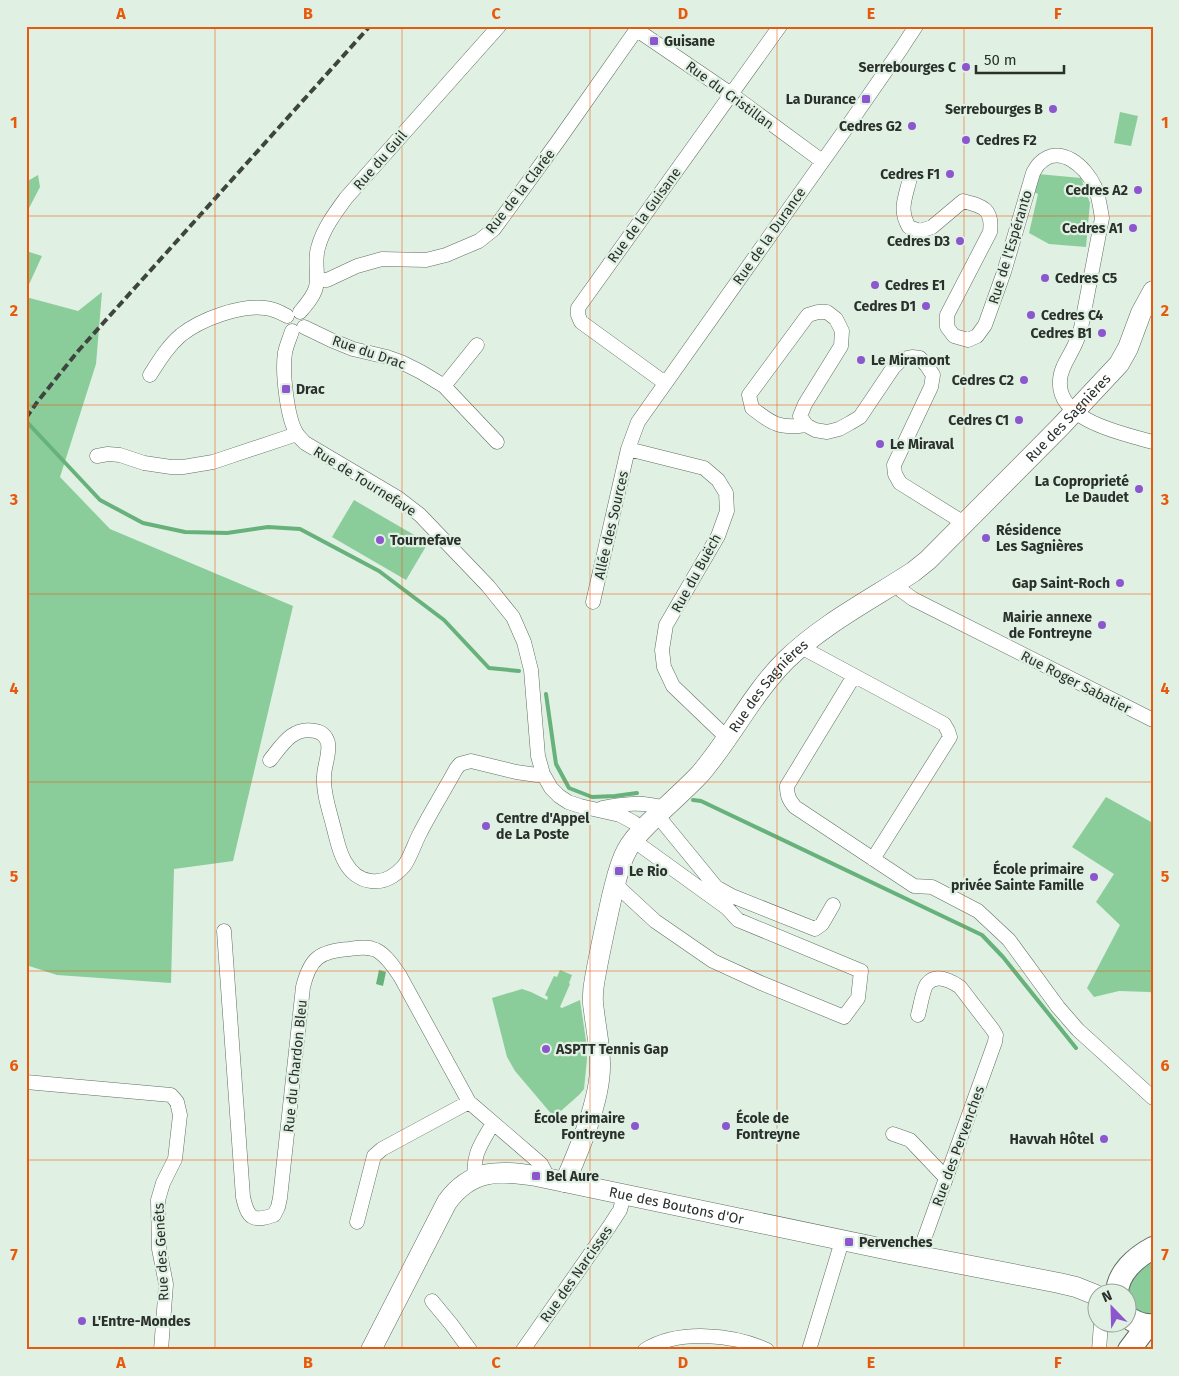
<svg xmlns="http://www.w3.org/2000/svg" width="1179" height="1376" font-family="'Fira Sans',sans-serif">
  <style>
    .green { fill: #8acd9a }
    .water { fill: #67b17b }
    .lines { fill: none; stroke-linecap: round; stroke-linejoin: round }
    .stream { stroke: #67b17b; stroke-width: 4 }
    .minor-casing { stroke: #606e63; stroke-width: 15 }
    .secondary-casing { stroke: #606e63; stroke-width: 21 }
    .primary-casing { stroke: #606e63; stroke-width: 24 }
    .minor { stroke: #fff; stroke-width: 14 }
    .secondary { stroke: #fff; stroke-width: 20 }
    .primary { stroke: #fff; stroke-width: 22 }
    .rail { stroke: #3e453f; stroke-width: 4; stroke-dasharray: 8 4; stroke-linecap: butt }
    .grid { fill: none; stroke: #e8590c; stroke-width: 1; stroke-opacity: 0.55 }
    .poi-dot { fill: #8c56ce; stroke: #e0f0e3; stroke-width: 2 }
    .labels { text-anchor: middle; stroke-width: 4.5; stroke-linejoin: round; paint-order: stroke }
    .poi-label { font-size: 14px; font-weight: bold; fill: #2a302b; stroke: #e0f0e3; text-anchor: end }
    .street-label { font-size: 14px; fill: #2a302b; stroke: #e0f0e3 }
    .neatline { fill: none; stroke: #e8590c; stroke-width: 2 }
    .grid-label { font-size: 16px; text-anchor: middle; font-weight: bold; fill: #e8590c }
  </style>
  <rect width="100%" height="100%" fill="#e0f0e3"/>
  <path class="green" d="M1120 112 1138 116 1131 146 1114 143Z
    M1038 174 1081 178 1090 203 1086 247 1049 244 1029 233 1038 194 1033 192Z
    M38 175 40 187 28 210 26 222V182Z
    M26 251 42 256 26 291Z
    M102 292 96 364 60 477 110 529 293 606 233 861 174 869 171 983 57 975 26 965V297L78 311Z
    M354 500 428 543 406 580 332 537Z
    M1106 797 1153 823V994L1150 992 1119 991 1094 997 1087 988 1120 925 1096 902 1114 874 1072 847Z
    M560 970 572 975 569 983 570 984 560 1007 562 1008 580 1000 586 1041 587 1059 584 1089 579 1095 554 1117 515 1071 507 1057 492 998 522 989 531 992 547 1000 548 997 545 995 554 976 557 977Z
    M1153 1258V1316C1148 1317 1146 1315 1141 1313 1123 1303 1126 1302 1127 1282Z"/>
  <path class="water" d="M379 970 386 972 383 986 376 984Z"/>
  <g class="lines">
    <path class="stream" d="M26 421 100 500 143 523 185 532 227 533 268 527 300 529 379 571 444 620 489 668 519 671
      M546 694 556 764 569 788 592 797 615 796 637 793
      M693 800 701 801 982 935 1003 957 1076 1048"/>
    <defs>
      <path id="minor" d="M637 30 731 94 822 161
        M909 182C905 198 899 211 909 227L920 231 932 227 963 201C983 206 993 209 990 232L947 315V327L954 336 968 340 977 336 985 325 1004 272 1033 173C1035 170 1037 165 1040 163 1060 143 1086 167 1095 187 1099 197 1100 207 1102 218L1081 328C1079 333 1078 338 1076 342 1071 355 1060 367 1060 381 1057 421 1125 434 1153 442
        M317 280H327L357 266 382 259 426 260 446 255 479 241 494 229 558 141 639 26
        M300 312C306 305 314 296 316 287 319 275 314 262 318 248 323 229 335 213 346 198L499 26
        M304 327 331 340 353 349 387 357 401 362 421 372 444 386 497 442
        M292 331C290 338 286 346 285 353 282 371 287 419 297 434 299 437 302 440 305 443L398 498 420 515 488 586 513 617 524 642 531 670 538 756 543 774 551 788 559 796 568 802 580 806 620 815 633 822 643 829
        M150 375C159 361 168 346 181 335 201 319 240 305 265 308 274 309 280 312 287 316
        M665 383 581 322 578 315V308L780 26
        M444 386 477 345
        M806 425C780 429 772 424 752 408L749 395 808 315 818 312H827L836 319 842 331 841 346 805 404 800 416 806 425 815 430 827 432 839 429 850 423 860 417 893 368 902 359 912 357 920 358 927 366 933 375 931 387 894 465 895 474 900 483 964 523
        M628 449 704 468 718 480 726 493 727 511 718 536 666 625 662 650 664 667 673 686 720 731 729 737
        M97 456 108 454 120 455 144 463 171 467H183L213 462 297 434
        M897 583 902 591 913 599 1153 720
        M593 602 628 449 638 422 847 127 901 49 916 26
        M801 647 944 724 948 731 950 737 873 859
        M854 676 787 786C787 796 789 800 795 807L914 886 932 887 978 911 1009 940 1058 1007 1078 1030 1153 1098
        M270 760C282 745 293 726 315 731 322 732 326 736 328 743 330 754 324 766 324 777 323 794 330 812 334 829 337 840 339 852 345 862 350 871 359 880 371 881 384 883 395 876 404 866 410 858 414 845 419 835 430 813 444 791 456 769L460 764 471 761 516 772 537 775 543 774
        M602 808C622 804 643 801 663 808
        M657 815 716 887 732 896 815 929 822 924 833 905
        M615 884 655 921 713 961 761 983 844 1017 858 998 861 971 738 920 727 908 633 840
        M224 931 243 1197C248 1219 253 1222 274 1215L278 1207 280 1198 303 987C310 958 320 951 349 949 358 948 367 946 376 950 386 955 394 967 400 976L469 1102 541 1164 549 1179
        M26 1082 171 1095 177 1102 180 1115 175 1159 163 1183 158 1200 159 1249 166 1284 161 1350
        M893 1134 910 1140 946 1178
        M475 1178C472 1154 482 1143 493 1123
        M357 1222 374 1156 382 1149 469 1102
        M918 1256 995 1042 996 1035 993 1030 960 987C951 981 936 973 927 984 923 989 920 1008 918 1015
        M432 1301 451 1324 470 1350
        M523 1350 609 1227 620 1210 624 1195
        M645 1350C678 1329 733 1334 767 1350
        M809 1350 842 1241
        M1099 1350 1101 1324"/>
      <g id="secondary">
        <path id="s1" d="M565 1182C579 1150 601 1099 600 1064 600 1046 596 1029 594 1011 592 1001 593 988 595 978 600 950 606 923 612 896 616 881 619 864 627 850 632 840 640 832 648 824 665 807 684 791 700 774 731 738 752 694 786 660 823 624 870 600 913 572L928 560 1061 426 1119 364 1128 348 1141 313 1153 291"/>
        <path id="s2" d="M371 1350 447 1202C471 1169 499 1170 536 1176L894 1251 1059 1283 1076 1287 1096 1295"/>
      </g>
      <path id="primary" d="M1117 1294C1117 1273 1136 1257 1153 1248
        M1126 1316C1134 1322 1143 1326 1153 1325
        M1129 1350 1147 1326"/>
    </defs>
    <use href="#minor" class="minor-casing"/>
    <use href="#secondary" class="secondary-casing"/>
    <use href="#primary" class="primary-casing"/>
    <use href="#minor" class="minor"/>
    <use href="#secondary" class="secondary"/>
    <use href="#primary" class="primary"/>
    <path class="rail" d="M26 418 38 401 79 350 370 26"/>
  </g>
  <path class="grid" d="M215 26V1350M402 26V1350M590 26V1350M777 26V1350M964 26V1350M26 216H1153M26 405H1153M26 594H1153M26 782H1153M26 971H1153M26 1160H1153"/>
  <g class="poi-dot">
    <rect x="649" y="36" width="10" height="10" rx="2.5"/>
    <circle cx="966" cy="67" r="5"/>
    <rect x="861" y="94" width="10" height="10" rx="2.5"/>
    <circle cx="1053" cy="109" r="5"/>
    <circle cx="912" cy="126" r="5"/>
    <circle cx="966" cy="140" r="5"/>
    <circle cx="950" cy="174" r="5"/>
    <circle cx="1138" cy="190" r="5"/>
    <circle cx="1133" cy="228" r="5"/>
    <circle cx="960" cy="241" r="5"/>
    <circle cx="1045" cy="278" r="5"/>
    <circle cx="875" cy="285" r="5"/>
    <circle cx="926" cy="306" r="5"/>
    <circle cx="1031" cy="315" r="5"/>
    <circle cx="1102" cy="333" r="5"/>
    <circle cx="861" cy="360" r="5"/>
    <circle cx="1024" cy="380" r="5"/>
    <rect x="281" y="384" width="10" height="10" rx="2.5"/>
    <circle cx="1019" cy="420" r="5"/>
    <circle cx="880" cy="444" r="5"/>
    <circle cx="1139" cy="489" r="5"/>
    <circle cx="986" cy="538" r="5"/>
    <circle cx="380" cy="540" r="5"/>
    <circle cx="1120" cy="583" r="5"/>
    <circle cx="1102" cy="625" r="5"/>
    <circle cx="486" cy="826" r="5"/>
    <rect x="614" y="866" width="10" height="10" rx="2.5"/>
    <circle cx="1094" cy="877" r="5"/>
    <circle cx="546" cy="1049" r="5"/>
    <circle cx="635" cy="1126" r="5"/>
    <circle cx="726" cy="1126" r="5"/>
    <circle cx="1104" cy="1139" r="5"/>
    <rect x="531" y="1171" width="10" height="10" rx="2.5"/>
    <rect x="844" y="1237" width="10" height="10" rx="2.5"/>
    <circle cx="82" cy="1321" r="5"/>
  </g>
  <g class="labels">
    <g class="poi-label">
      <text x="664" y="46" text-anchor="start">Guisane</text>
      <text x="956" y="72">Serrebourges C</text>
      <text x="856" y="104">La Durance</text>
      <text x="1043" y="114">Serrebourges B</text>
      <text x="902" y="131">Cedres G2</text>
      <text x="976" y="145" text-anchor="start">Cedres F2</text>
      <text x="940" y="179">Cedres F1</text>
      <text x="1128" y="195">Cedres A2</text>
      <text x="1123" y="233">Cedres A1</text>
      <text x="950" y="246">Cedres D3</text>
      <text x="1055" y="283" text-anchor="start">Cedres C5</text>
      <text x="885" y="290" text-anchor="start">Cedres E1</text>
      <text x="916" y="311">Cedres D1</text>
      <text x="1041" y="320" text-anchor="start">Cedres C4</text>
      <text x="1092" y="338">Cedres B1</text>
      <text x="871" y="365" text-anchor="start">Le Miramont</text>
      <text x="1014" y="385">Cedres C2</text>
      <text x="296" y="394" text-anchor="start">Drac</text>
      <text x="1009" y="425">Cedres C1</text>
      <text x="890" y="449" text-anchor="start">Le Miraval</text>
      <text x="1129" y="486">La Coproprieté<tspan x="1129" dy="16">Le Daudet</tspan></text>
      <text x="996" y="535" text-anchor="start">Résidence<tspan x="996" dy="16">Les Sagnières</tspan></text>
      <text x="390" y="545" text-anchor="start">Tournefave</text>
      <text x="1110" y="588">Gap Saint-Roch</text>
      <text x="1092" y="622">Mairie annexe<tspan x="1092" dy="16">de Fontreyne</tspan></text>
      <text x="496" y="823" text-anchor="start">Centre d'Appel<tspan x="496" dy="16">de La Poste</tspan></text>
      <text x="1084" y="874">École primaire<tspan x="1084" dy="16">privée Sainte Famille</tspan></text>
      <text x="629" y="876" text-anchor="start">Le Rio</text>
      <text x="556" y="1054" text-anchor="start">ASPTT Tennis Gap</text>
      <text x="625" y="1123">École primaire<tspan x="625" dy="16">Fontreyne</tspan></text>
      <text x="736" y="1123" text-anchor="start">École de<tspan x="736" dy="16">Fontreyne</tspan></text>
      <text x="1094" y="1144">Havvah Hôtel</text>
      <text x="546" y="1181" text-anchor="start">Bel Aure</text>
      <text x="859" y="1247" text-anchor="start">Pervenches</text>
      <text x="92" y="1326" text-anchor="start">L'Entre-Mondes</text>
    </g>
    <g class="street-label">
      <text transform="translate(730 95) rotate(36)" y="5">Rue du Cristillan</text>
      <text transform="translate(380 160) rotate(-49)" y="5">Rue du Guil</text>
      <text transform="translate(520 191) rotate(-52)" y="5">Rue de la Clarée</text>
      <text transform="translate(644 215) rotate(-54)" y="5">Rue de la Guisane</text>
      <text transform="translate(769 236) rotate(-55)" y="5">Rue de la Durance</text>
      <text transform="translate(1010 247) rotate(-73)" y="5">Rue de l'Espéranto</text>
      <text transform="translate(369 352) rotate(19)" y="5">Rue du Drac</text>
      <text dy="5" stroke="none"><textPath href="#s1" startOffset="965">Rue des Sagnières</textPath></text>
      <text transform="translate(365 481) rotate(32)" y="5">Rue de Tournefave</text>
      <text transform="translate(611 525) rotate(-77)" y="5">Allée des Sources</text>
      <text transform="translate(696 573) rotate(-61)" y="5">Rue du Buëch</text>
      <text transform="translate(1076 682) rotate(27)" y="5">Rue Roger Sabatier</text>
      <text dy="5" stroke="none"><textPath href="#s1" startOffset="560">Rue des Sagnières</textPath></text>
      <text transform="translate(295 1066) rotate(-84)" y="5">Rue du Chardon Bleu</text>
      <text transform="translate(958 1146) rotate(-70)" y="5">Rue des Pervenches</text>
      <text dy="5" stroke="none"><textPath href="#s2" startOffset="409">Rue des Boutons d'Or</textPath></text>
      <text transform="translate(161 1252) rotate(-93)" y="5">Rue des Genêts</text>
      <text transform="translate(576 1274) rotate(-55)" y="5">Rue des Narcisses</text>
    </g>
  </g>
  <rect width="1179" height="1376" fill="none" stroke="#e0f0e3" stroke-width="55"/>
  <g transform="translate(1112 1308) rotate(337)"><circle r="24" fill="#e0f0e3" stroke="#97a399"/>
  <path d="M0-4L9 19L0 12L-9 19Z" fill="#8c56ce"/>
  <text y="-8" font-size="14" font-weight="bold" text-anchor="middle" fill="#2a302b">N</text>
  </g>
  <path d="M976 65v8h88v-8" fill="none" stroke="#2a302b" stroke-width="2.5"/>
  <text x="984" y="65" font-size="15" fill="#2a302b" stroke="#e0f0e3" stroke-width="4" paint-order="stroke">50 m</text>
  <rect x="28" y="28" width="1124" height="1320" class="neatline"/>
  <g class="grid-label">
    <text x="121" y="19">A</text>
    <text x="308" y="19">B</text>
    <text x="496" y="19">C</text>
    <text x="683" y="19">D</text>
    <text x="871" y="19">E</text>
    <text x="1058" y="19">F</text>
    <text x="14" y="128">1</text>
    <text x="1165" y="128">1</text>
    <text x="14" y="316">2</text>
    <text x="1165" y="316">2</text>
    <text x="14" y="505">3</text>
    <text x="1165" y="505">3</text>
    <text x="14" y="694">4</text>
    <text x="1165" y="694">4</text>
    <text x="14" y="882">5</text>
    <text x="1165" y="882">5</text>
    <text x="14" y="1071">6</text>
    <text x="1165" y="1071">6</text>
    <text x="14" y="1260">7</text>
    <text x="1165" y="1260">7</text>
    <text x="121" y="1368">A</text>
    <text x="308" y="1368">B</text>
    <text x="496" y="1368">C</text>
    <text x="683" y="1368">D</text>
    <text x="871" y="1368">E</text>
    <text x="1058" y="1368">F</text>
  </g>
</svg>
